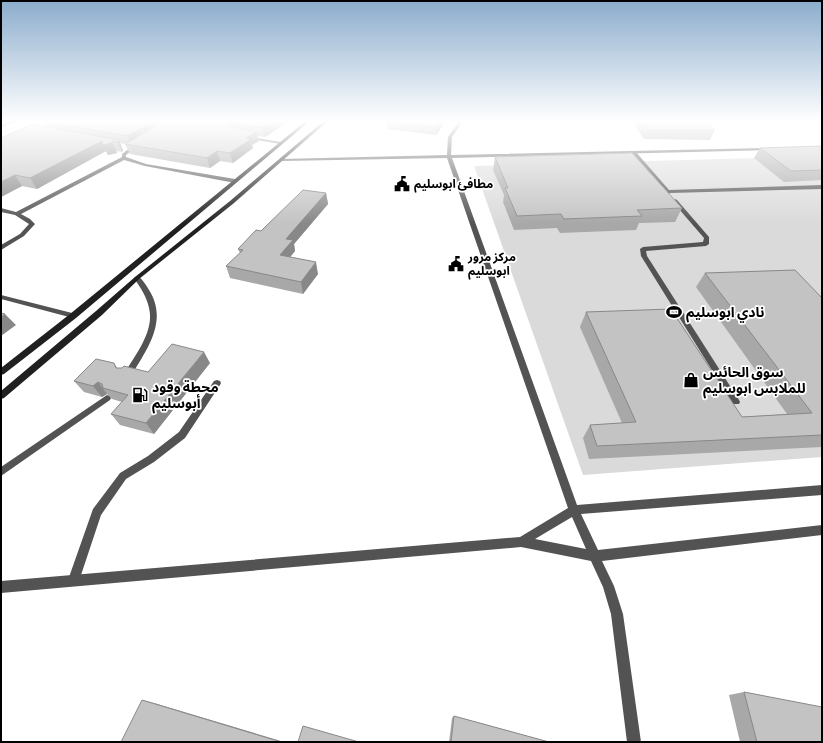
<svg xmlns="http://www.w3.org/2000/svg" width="823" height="743" font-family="'Sofia Sans Condensed','Noto Sans Arabic',sans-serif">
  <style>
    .green { fill: #dadada }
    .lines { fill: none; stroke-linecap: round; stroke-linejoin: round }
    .service { fill: #535353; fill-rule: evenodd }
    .minor { fill: #535353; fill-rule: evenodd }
    .secondary { fill: #202020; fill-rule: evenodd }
    .wall { fill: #a8a8a8 }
    .shaded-wall { fill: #888 }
    .building { fill: #c3c3c3; stroke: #888 }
    .labels { text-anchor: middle; stroke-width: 3.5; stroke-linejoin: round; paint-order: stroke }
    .far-poi-label { font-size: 12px; font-weight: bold; fill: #000; stroke: #fff; text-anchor: start }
    .poi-label { font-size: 14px; font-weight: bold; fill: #000; stroke: #fff; text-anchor: start }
  </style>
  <rect width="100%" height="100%" fill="#fff"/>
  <path class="green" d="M822 156V457L583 475 474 166Z"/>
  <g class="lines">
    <path class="service" d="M631 151H635L669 190 822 185V189L670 193 668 195 665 193 631 153Z
      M675 199 677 200 709 237V244L706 246 646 251 647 256 739 400 740 402 739 404H733L641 256 640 249 643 247 703 242 704 238 672 201Z
      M137 276C142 278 146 285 149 290 169 322 146 350 130 378H124L123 376C134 356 155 332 149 308 147 297 140 287 134 278Z
      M217 380 220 381 221 383 220 385 185 438 154 462 126 479 101 515 78 584 74 586 70 584 68 580 93 509 120 473 148 456 179 432 214 381Z
      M107 395 110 396 111 398 110 400 1 476V467Z"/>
    <path class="minor" d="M15 120H20L1 127V125Z
      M460 120H464L452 137 451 155 769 148 771 149 769 150 452 158 577 505 822 485V495L581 514 598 550 822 525V535L602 561 614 586 623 614 641 742H627L611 614 603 587 591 561 521 547 1 593V581L520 537 568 508 447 158 281 161 279 160 281 159 447 155 448 137ZM572 517 586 549 535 539Z
      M246 136 280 142 282 143 280 144 248 138 246 137Z
      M135 144 139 145 126 155V157L146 164 235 179 238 181 235 183 145 166 124 160 21 214 30 219 35 224 24 236 1 250V245L20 234 29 224 15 215 1 212V208L16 212 122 157V154Z
      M1 295 76 314 77 316 73 318 1 299Z"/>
    <path class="secondary" d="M307 120H311L76 318 4 374 1 375V368L70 314Z
      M325 120H329L234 203 139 279 102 315 4 398 1 399V391L96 311 135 277 230 201Z"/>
  </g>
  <path class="wall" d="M291 120 265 137 257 136 259 141 252 145 253 148 233 163 220 161 210 168 130 154 125 144 120 143 123 150 122 152 117 151V153L108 155 106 151 37 189 22 186 1 197V138L46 126 43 121Z
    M447 120 436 135 387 129V121Z
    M631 120H705L715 130 710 140 644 139Z
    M763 120H810L809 122 767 123Z
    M822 146V180L784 182 754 158 760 148Z
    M495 157 682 208 675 222 639 223 636 230 560 233 557 228 514 230 503 202 504 195 493 170Z
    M326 193 328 204 294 244 295 251 290 257 318 274 303 294 230 278 226 266 240 253 238 249 261 231Z
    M705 273 822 298V447L589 459 583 438 590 425 622 423 580 327 586 312 742 417 787 414 696 287Z
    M114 363 117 368 148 372 210 363 154 434 120 425 111 414 122 402 112 399 107 394 102 397 84 392 74 381Z
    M744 692 822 742H740L729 695Z
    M454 716 549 742H449L452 718Z"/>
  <path class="shaded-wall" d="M156 120H175L132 145 127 136Z
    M230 120H248L238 123 239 126 232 130 229 126Z
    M275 120H291L265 137 262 128Z
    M442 120H447L436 135V127Z
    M256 132 259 141 252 145 253 148 233 163 230 153 246 138Z
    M119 140 123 150 122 152 117 142Z
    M102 141H112L117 153 108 155 106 151 37 189 30 178Z
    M217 151 220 161 210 168 207 158Z
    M15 175 22 186 1 197V182Z
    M326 193 328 204 294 244 295 251 283 266 280 255 286 239Z
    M316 262 318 274 303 294 301 282Z
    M5 314 16 325 1 336V317Z
    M204 352 210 363 154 434 146 423Z
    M98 382 107 394 102 397 93 386Z
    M142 700 154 703 284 742H281Z"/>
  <path class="building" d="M46 120H156L127 136 43 121Z
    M166 120H231H230L229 126 256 132 246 138 251 139 230 153 217 151 207 158 125 144Z
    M242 120H275L262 128 238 123Z
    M388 120H442L436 127 387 121Z
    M641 120H705L715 130H648Z
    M33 124 119 140 117 142 112 141V143L103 145 102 141 30 178 15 175 1 182V138Z
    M822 146V170L791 171 760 148Z
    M632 153 682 208 637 210 642 216 564 219 561 214 517 216 505 188H508L495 157Z
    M303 190 326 193 286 239 293 240 280 255 316 262 301 282 226 266 243 250 238 249 256 230 261 231Z
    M795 270 822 298V435L597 446 590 425 636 422 586 312 671 309 742 417 812 413 705 273Z
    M1 313 5 314 1 317Z
    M172 344 204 352 146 423 111 414 128 395 103 388 102 384 98 382 93 386 74 381 96 359 114 363 116 368H122L124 366 148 372Z
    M744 692 822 707V742H757Z
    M142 700 281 742H121Z
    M454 716 549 742H451Z
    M303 726 359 742H298Z"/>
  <linearGradient id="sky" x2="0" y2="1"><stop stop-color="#8baccc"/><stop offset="0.54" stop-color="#fff"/><stop offset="1" stop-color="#fff" stop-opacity="0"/></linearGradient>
  <rect width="823" height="224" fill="url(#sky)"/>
  <defs>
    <symbol id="civic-bare" viewBox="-9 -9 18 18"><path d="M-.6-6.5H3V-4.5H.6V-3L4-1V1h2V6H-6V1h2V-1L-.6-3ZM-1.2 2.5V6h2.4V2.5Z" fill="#000" stroke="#fff" stroke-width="2.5" paint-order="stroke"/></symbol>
    <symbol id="stadium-bare" viewBox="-9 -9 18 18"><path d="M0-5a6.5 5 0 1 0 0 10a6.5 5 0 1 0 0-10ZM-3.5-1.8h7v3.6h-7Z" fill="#000" stroke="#fff" stroke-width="2.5" paint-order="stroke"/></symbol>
    <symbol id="shop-bare" viewBox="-9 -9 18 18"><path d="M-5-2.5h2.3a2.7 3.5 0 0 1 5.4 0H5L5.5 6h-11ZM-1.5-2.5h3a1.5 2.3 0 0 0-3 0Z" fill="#000" stroke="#fff" stroke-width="2.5" paint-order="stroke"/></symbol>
    <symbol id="fuel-bare" viewBox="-9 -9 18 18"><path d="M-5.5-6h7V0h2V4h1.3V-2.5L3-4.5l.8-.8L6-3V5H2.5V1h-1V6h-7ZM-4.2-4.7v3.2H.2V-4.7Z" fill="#000" stroke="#fff" stroke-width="2.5" paint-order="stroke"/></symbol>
  </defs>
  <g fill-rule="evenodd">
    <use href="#civic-bare" x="391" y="173" width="22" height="22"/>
    <use href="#civic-bare" x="445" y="253" width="22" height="22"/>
    <use href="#stadium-bare" x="663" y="301" width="22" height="22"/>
    <use href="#shop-bare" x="680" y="369" width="22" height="22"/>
    <use href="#fuel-bare" x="129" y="384" width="22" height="22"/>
  </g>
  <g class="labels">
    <g class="far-poi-label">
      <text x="414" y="188">مطافئ ابوسليم</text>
      <text x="468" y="261">مركز مرور<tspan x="468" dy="14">ابوسليم</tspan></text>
    </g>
    <g class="poi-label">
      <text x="686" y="317">نادي ابوسليم</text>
      <text x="703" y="377">سوق الحائس<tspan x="703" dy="16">للملابس ابوسليم</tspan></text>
      <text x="152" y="392">محطة وقود<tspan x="152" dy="16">أبوسليم</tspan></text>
    </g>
  </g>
  <rect width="823" height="743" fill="none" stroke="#000000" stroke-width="4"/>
</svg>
